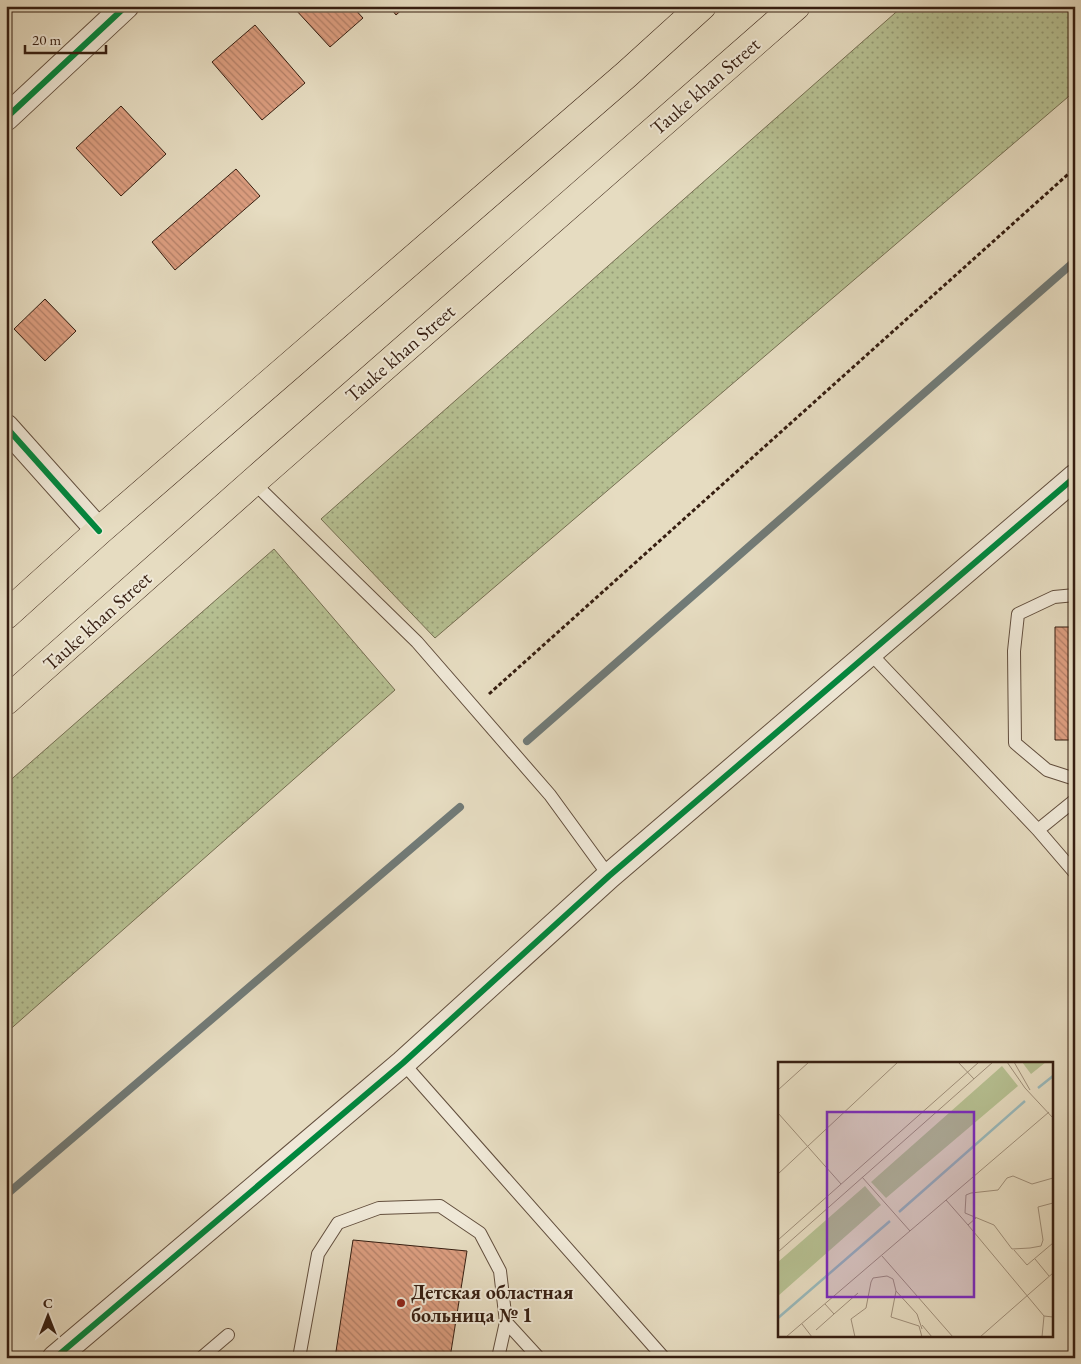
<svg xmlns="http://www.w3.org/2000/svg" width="1081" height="1364" font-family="'EB Garamond',serif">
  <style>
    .green { fill: url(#green-dots); stroke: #766f52 }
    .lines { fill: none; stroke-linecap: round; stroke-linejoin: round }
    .stream { stroke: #717b78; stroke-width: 8 }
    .building { fill: url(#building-back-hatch); stroke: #361e11 }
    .service-casing { stroke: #624e3d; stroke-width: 14 }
    .minor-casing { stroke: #624e3d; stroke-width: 27 }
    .primary-casing { stroke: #361e11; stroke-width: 29 }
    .path { stroke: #361e11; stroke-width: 3; stroke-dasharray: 4 2.5; stroke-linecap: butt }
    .service { stroke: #efe8d7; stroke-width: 12 }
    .minor { stroke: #efe8d7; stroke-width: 25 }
    .primary { stroke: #e6dcc1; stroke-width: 28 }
    .cycleway-casing { stroke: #efe8d7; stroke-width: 9 }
    .cycleway { stroke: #00873e; stroke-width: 6 }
    .poi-dot { fill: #8f2418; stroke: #efe8d7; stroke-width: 2 }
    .labels { text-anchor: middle; stroke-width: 4; stroke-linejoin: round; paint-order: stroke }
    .street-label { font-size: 20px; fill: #361e11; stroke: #efe8d7 }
    .poi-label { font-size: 20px; font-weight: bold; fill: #361e11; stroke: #efe8d7; text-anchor: start }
    .inset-river { fill: none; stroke: #99b9bc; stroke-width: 2.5 }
    .inset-road { fill: none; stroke: #a0907b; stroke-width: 1 }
    .view { fill: #7b2cbf; fill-opacity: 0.15; stroke: #7b2cbf; stroke-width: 2.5 }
    .inset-edge { fill: none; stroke: #361e11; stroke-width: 2.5 }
  </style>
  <defs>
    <pattern id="green-dots" width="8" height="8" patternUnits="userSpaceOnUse" patternTransform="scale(1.25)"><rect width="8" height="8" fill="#b6c092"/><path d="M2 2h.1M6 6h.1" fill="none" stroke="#959b76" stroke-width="1.8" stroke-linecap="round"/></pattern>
    <pattern id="building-back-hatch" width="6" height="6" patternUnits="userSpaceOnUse" patternTransform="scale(1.25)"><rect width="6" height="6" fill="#db9d7f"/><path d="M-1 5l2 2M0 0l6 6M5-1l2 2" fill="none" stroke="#b27f67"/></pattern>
  </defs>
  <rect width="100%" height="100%" fill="#e6dcc1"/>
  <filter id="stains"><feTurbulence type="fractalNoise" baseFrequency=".004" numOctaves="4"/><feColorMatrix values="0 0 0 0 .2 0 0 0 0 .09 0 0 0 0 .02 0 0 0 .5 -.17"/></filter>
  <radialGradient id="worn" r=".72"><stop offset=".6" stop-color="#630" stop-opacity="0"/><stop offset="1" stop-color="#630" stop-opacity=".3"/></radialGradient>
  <path class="green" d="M903 6H1075V91L435 638 321 519Z
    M274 549 395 690 6 1033V784Z"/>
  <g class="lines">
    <path class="stream" d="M527 741 1075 261
      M6 1195 460 807"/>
  </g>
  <path class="building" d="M298 6H352L363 18 330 47 295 9Z
    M389 6H406L396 15Z
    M255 25 305 83 262 120 212 62Z
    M121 106 166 154 121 196 76 148Z
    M236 169 260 196 175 270 152 242Z
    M45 299 76 331 45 361 14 329Z
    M1055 627H1075V740H1055Z
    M353 1240 467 1251 450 1358H335Z"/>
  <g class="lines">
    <defs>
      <path id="service" d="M253 482 417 642 550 795 609 876
        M1075 595 1054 597 1018 614 1014 651 1015 743 1047 770 1075 779
        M870 653 1038 830 1075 800
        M1038 830 1075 873
        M403 1063 664 1358
        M506 1322 539 1358
        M201 1358 228 1335
        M299 1358 318 1254 338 1223 379 1208 440 1206 480 1233 500 1271 506 1322 498 1358"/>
      <path id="minor" d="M6 118 126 6
        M6 427 99 531
        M55 1358 403 1063 609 876 1075 477"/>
      <path id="primary" d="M6 615 99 531 627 74 702 6
        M6 701 253 482 796 6"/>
    </defs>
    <use href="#service" class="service-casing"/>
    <use href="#minor" class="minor-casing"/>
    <use href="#primary" class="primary-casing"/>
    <path class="path" d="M489 694 1075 168"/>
    <use href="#service" class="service"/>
    <use href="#minor" class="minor"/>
    <use href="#primary" class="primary"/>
    <defs>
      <path id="cycleway" d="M6 118 126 6
        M6 427 99 531
        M55 1358 403 1063 609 876 1075 477"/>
    </defs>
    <use href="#cycleway" class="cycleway-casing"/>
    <use href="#cycleway" class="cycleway"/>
  </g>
  <circle class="poi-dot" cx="401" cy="1303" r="5"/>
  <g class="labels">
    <g class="street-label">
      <text transform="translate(705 86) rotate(-41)" y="7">Tauke khan Street</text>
      <text transform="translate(400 353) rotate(-41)" y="7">Tauke khan Street</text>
      <text transform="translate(97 621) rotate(-42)" y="7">Tauke khan Street</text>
    </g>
    <g class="poi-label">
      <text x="411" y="1299">Детская областная<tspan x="411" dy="23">больница № 1</tspan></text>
    </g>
  </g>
  <g transform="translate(778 1062)">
    <rect width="275" height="275" fill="#e6dcc1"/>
    <path d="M244 0H268L253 12ZM224 4 240 24 108 136 93 120ZM87 124 103 143 0 234V200Z" fill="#b6c092"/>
    <path class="inset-river" d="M260 26 275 14M121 150 247 39M0 256 112 159"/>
    <path class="inset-road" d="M180 0 196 17M229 0 247 26 275 56M236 0 252 28M0 28 31 0M0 51 63 122M0 112 120 0M84 115 132 169M275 116 254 122 235 114 229 116 220 128 193 131 188 133 187 151 216 163 234 187 252 186 263 184 265 178 260 145 275 141M168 138 190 163 198 156M190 163 266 254 275 255M0 178 201 0M236 188 249 203 275 181M0 190 215 0M104 194 175 275M257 197 271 214M118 229 139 252 144 267M56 252 80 231M24 262 34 275M144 263 154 275M38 268 56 252 47 242M8 275 271 50M77 275 73 257 88 246 93 220 95 216 109 214 115 217 118 229 113 255 141 264 144 275M202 275 275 211M264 275 266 254"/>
    <path class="view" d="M49 50H196V235H49Z"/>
    <rect width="275" height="275" class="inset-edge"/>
  </g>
  <rect width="1081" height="1364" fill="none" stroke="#e6dcc1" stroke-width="25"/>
  <rect x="8" y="8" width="1066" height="1349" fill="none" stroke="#361e11" stroke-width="2.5"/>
  <rect x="12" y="12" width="1056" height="1339" fill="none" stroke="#361e11"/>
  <g transform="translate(48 1316)" stroke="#efe8d7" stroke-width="4" paint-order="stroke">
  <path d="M0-4L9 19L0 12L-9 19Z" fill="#361e11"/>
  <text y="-8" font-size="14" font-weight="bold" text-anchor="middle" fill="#361e11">С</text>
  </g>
  <path d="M25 45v8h81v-8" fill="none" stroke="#361e11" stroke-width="2.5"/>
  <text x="32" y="45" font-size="15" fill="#361e11" stroke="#efe8d7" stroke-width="4" paint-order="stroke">20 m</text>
  <rect width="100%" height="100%" filter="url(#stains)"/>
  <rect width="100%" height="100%" fill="url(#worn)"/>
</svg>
